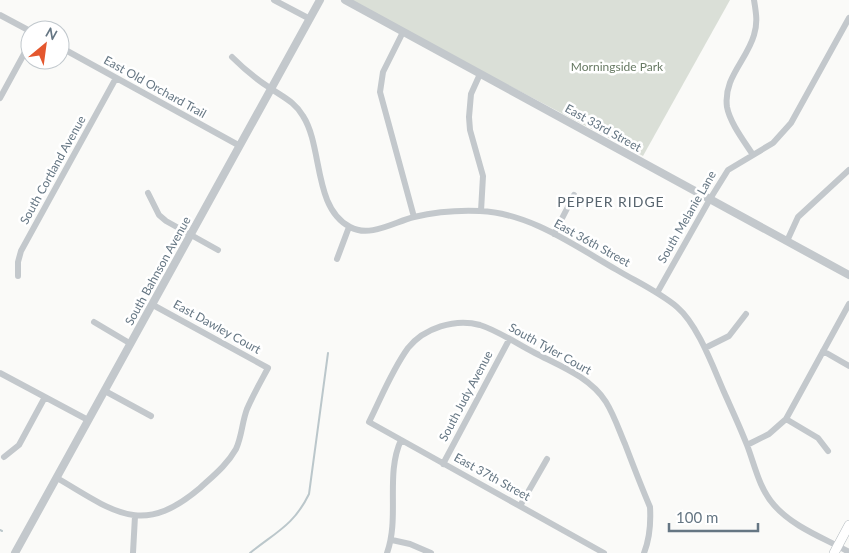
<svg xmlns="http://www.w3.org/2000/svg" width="849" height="553" font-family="Lato,sans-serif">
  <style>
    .green { fill: #dadfd7 }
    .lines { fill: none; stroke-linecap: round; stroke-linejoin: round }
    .stream { stroke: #bbc7cb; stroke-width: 2 }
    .secondary-casing { stroke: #b3babf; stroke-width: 10 }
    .minor { stroke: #c3c8cc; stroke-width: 6 }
    .tertiary { stroke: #c3c8cc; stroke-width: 8 }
    .secondary { stroke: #fff; stroke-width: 9 }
    .labels { text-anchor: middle; stroke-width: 5; stroke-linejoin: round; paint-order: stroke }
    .park-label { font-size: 12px; fill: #687a64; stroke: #fff }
    .street-label { font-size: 12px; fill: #657683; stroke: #fff }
    .neighbourhood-label { font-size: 14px; letter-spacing: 1px; fill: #57646e; stroke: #fff }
  </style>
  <rect width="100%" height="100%" fill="#fafaf8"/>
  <path class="green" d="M346 0H730L643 156Z"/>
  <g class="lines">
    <path class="stream" d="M0 530 2 531
      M250 553C276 532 294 525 309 494L328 353"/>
    <defs>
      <path id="secondary" d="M834 553 849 525"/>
    </defs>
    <use href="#secondary" class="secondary-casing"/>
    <path class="minor" d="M274 0 310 19
      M0 15 30 31
      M403 32 383 72 380 92 414 217
      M60 47 240 146
      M232 57C244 69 256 79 270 88 283 97 295 102 303 116 323 147 313 208 350 227 370 238 394 222 414 217 435 212 458 210 480 211 530 213 575 246 617 270 637 282 659 292 677 307 698 325 713 367 724 392 732 410 740 427 747 445 755 466 759 488 774 505 793 527 824 538 849 552
      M480 74 471 94 469 117 470 130 483 176 481 211
      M0 98 30 43
      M753 155C744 141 730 123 727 107 723 78 747 60 754 35 758 23 756 12 754 0
      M148 193 159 215 166 221 218 250
      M554 234 574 195
      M787 241 798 217 849 170
      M337 259 349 227
      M18 276V262L21 251 116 78
      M657 293 710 199 728 170 773 143 791 123 849 18
      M94 322 131 344
      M705 348 729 336 746 314
      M823 351 849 366
      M0 373 88 420
      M105 391 151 416
      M786 419 818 438 828 451
      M747 445 769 434 786 419 849 304
      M4 457 19 445 45 397
      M443 464 509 340
      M57 478C114 511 141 538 200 488 213 476 227 465 236 449 242 436 242 422 247 409 253 395 261 381 268 368L153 305
      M520 506 547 459
      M392 540 410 544 431 553
      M133 553 135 516
      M387 553C400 517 385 475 401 440
      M604 553 369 422C381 398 392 370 408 348 424 328 455 318 480 325 499 331 517 344 535 353 560 366 590 377 606 402 614 415 619 430 625 444 633 465 641 486 650 507 651 524 650 538 644 553"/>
    <path class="tertiary" d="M345 0 849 275
      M15 553 320 0"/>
    <use href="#secondary" class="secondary"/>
  </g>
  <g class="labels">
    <g class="park-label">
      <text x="617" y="71">Morningside Park</text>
    </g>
    <g class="street-label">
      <text transform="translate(155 87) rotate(29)" y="4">East Old Orchard Trail</text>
      <text transform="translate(603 128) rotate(29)" y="4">East 33rd Street</text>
      <text transform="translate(53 170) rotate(-61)" y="4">South Cortland Avenue</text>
      <text transform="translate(687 217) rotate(-60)" y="4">South Melanie Lane</text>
      <text transform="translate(592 243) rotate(29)" y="4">East 36th Street</text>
      <text transform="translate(158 271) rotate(-61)" y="4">South Bahnson Avenue</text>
      <text transform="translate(217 327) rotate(29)" y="4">East Dawley Court</text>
      <text transform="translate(550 349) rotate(29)" y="4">South Tyler Court</text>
      <text transform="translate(466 396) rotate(-62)" y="4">South Judy Avenue</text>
      <text transform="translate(492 477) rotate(29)" y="4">East 37th Street</text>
    </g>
    <g class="neighbourhood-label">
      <text x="611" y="207">PEPPER RIDGE</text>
    </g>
  </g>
  <g transform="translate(45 45) rotate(29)"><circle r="24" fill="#ffffff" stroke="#c1c8cd"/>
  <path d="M0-4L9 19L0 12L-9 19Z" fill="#e4572e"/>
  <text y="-8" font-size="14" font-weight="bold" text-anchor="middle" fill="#657683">N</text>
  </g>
  <path d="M669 523v8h89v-8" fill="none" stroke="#657683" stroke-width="2.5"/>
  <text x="676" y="523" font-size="15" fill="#657683" stroke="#ffffff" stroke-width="4" paint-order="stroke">100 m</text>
</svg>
